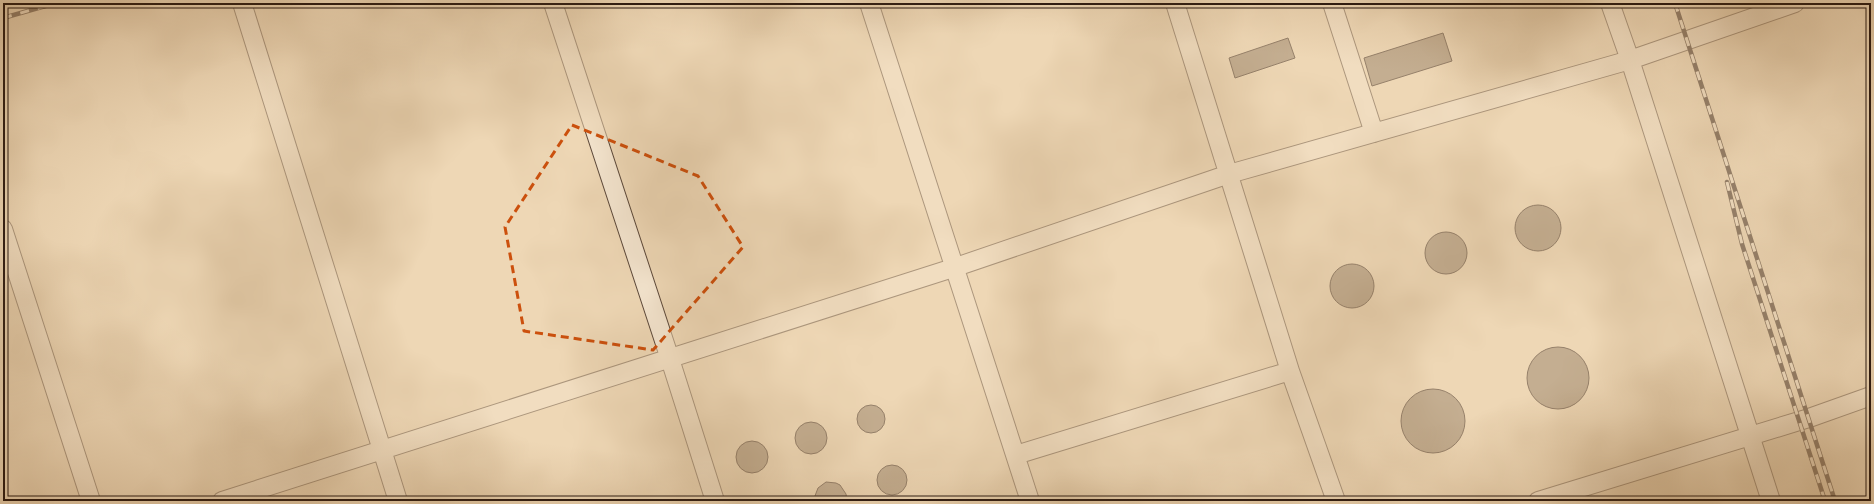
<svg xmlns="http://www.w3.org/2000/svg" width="1874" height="504" font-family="'IM FELL Double Pica',serif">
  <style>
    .building { fill: #907c67; stroke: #2b1a12 }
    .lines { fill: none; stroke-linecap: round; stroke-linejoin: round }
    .minor-casing { stroke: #5c493b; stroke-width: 20 }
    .minor { stroke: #f4e5cf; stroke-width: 18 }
    .rail-casing { stroke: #2b1a12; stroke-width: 4.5 }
    .rail { stroke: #f4e5cf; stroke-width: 3; stroke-dasharray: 9; stroke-linecap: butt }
    .marked { fill: none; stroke: #cc500d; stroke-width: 3; stroke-dasharray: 8 5; stroke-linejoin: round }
  </style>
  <rect width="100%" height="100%" fill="#eed7b5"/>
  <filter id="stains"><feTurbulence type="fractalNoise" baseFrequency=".005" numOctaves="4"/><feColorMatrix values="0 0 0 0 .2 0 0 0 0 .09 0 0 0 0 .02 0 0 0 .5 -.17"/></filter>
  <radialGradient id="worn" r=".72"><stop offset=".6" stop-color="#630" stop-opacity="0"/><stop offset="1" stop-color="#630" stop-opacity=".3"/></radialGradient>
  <path class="building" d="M1443 33 1452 61 1372 86 1364 58Z
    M1288 38 1295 58 1235 78 1229 58Z
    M1515 228a23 23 0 1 1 46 0a23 23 0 1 1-46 0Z
    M1425 253a21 21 0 1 1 42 0a21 21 0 1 1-42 0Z
    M1330 286a22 22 0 1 1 44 0a22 22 0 1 1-44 0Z
    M1527 378a31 31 0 1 1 62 0a31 31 0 1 1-62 0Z
    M1401 421a32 32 0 1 1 64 0a32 32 0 1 1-64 0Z
    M857 419a14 14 0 1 1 28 0a14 14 0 1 1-28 0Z
    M795 438a16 16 0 1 1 32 0a16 16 0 1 1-32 0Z
    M736 457a16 16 0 1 1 32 0a16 16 0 1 1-32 0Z
    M877 480a15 15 0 1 1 30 0a15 15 0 1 1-30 0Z
    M826 482 836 483 840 485 846 494 847 501H813L818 488Z"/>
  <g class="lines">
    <defs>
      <path id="minor" d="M242 3 398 501
        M553 3 670 359 715 501
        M869 3 1030 501
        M1175 3 1290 371 1336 501
        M1332 3 1374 133
        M1610 3 1630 60 1771 501
        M3 229 91 501
        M1016 455 1290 371
        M222 501 953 268 1229 174 1630 60 1795 3
        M1538 501 1809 418 1871 396"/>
    </defs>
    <use href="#minor" class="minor-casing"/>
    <use href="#minor" class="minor"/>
    <defs>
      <path id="rail" d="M1675 3 1835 501
        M3 5 11 3
        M3 18 56 3
        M1727 182 1742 244 1825 501"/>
    </defs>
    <use href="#rail" class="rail-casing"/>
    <use href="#rail" class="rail"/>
  </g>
  <path d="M0 0H1874V504H0ZM572 125 698 176 743 247 653 350 524 331 505 227Z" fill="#eed7b5" fill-opacity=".55" fill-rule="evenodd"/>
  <path class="marked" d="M572 125 698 176 743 247 653 350 524 331 505 227Z"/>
  <rect width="1874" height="504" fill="none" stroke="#eed7b5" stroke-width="16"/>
  <rect x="4" y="4" width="1866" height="496" fill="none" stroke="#2b1a12" stroke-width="2"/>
  <rect x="8" y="8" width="1858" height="488" fill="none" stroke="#2b1a12"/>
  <rect width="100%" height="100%" filter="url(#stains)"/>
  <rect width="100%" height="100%" fill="url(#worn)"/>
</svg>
